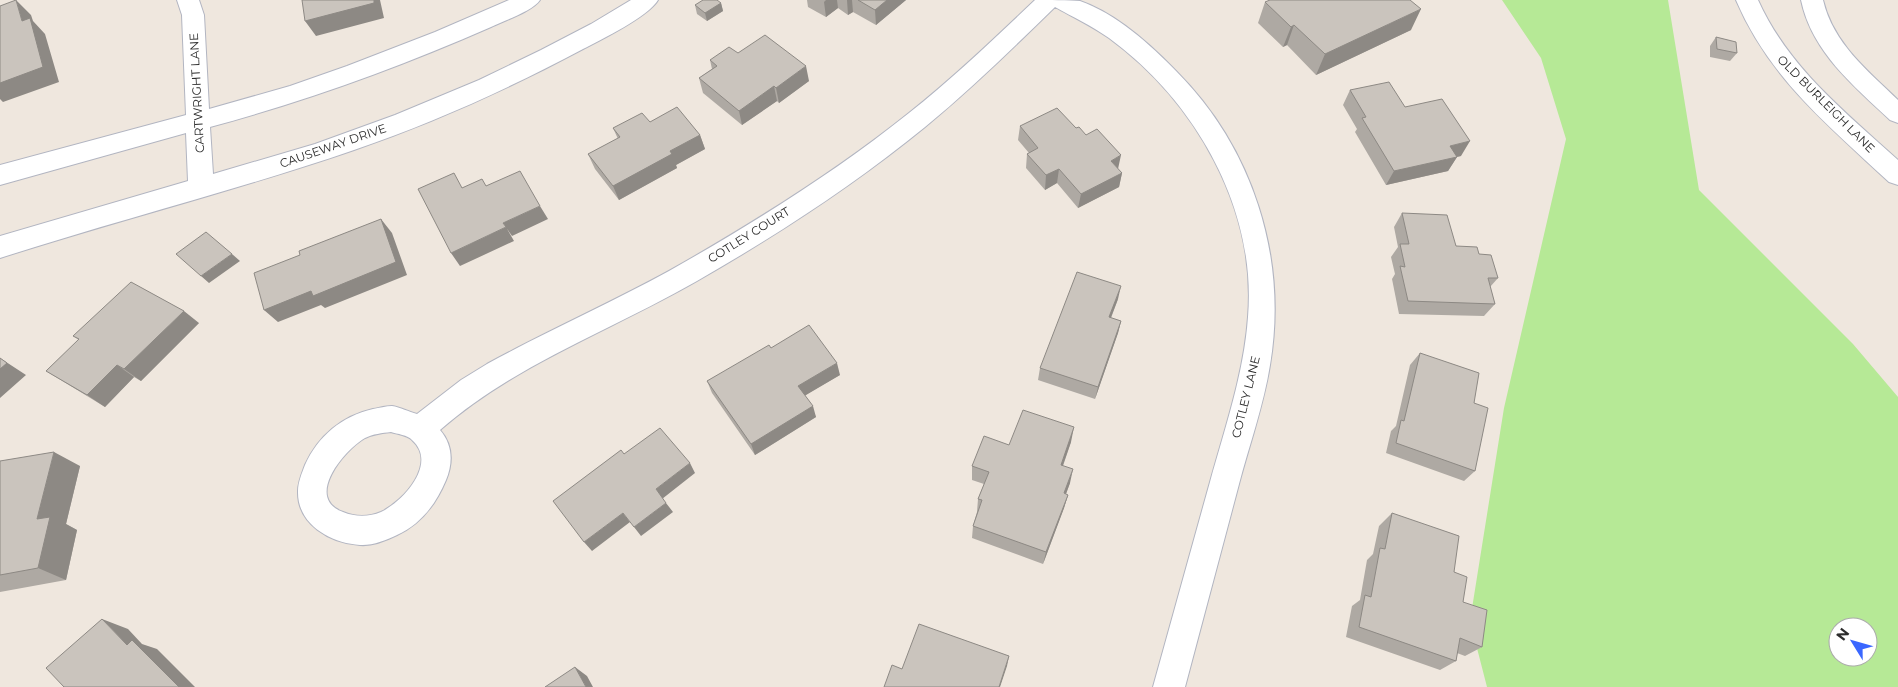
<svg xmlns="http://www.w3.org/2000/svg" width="1898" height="687" font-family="Montserrat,sans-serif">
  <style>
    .green { fill: #b6e996; fill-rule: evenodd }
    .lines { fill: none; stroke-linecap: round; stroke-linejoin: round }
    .minor-casing { stroke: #b2b5c1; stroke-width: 2 }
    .minor { fill: #fff; fill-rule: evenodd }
    .wall { fill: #aea9a3 }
    .shaded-wall { fill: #8d8984 }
    .building { fill: #cac4bd; stroke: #8d8984 }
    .labels { text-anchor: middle; stroke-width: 4; stroke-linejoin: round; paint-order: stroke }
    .street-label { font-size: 12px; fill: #2c2c2c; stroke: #fff }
  </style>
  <rect width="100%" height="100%" fill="#efe7de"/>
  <path class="green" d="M1502 0H1668L1699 190 1853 344 1898 397V687H1487L1470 621 1504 408 1566 139 1541 58ZM1838 627H1868V657H1838Z"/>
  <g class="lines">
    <defs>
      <path id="minor" d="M177 0H199L204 15 209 109 290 86 347 66 435 32 509 0H540C533 11 503 21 491 27 400 67 306 101 210 127L213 174 315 144 395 115 479 80 541 50 591 24 631 0H658C649 16 601 40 583 49 510 88 433 123 354 150 238 190 118 220 0 258V236L188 181 186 133 0 185V165L186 115 182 15Z
        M1035 0C1047 0 1070 0 1080 1 1115 13 1151 45 1176 71 1253 148 1288 258 1270 365 1264 404 1249 446 1239 484 1221 552 1203 619 1185 687H1153C1172 619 1191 550 1210 482 1225 428 1244 373 1248 317 1257 208 1195 101 1109 38 1092 26 1073 17 1055 7 1013 48 971 89 925 127 854 185 777 235 697 281 612 330 515 364 440 430 453 445 453 463 446 480 436 504 421 524 397 535 387 540 371 546 360 545 330 543 297 524 298 491 298 482 302 473 305 465 318 436 342 416 373 409 379 408 386 406 392 406 400 407 409 412 417 414L461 380 487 364C547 331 609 304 669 271 752 224 834 173 909 113 953 78 994 39 1035 0ZM391 432C397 434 408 435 412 440 438 463 404 501 381 512 369 517 355 517 343 512 304 498 344 450 365 438 373 434 382 433 391 432Z
        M1736 0H1758C1788 67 1845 112 1898 160V185L1889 182C1828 125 1770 79 1736 0Z
        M1801 0H1823C1833 43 1867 70 1898 100V123L1890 120C1853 85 1812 52 1801 0Z"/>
    </defs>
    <use href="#minor" class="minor-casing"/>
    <use href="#minor" class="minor"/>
  </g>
  <path class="wall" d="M807 0H906L876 25 853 12 848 15 838 8 826 17 808 7Z
    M1265 2 1411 30 1316 75 1287 45 1283 47 1258 23Z
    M721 3 723 11 707 21 697 14 695 5Z
    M1716 37 1737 53 1730 61 1710 57V46Z
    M738 53 809 81 779 103 777 101 742 125 703 93 699 78 712 69 710 60Z
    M1350 90 1405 107 1461 156 1457 157 1448 171 1386 185 1355 132 1357 129 1343 105Z
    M650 122 700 135 705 149 676 165 677 168 619 200 595 169 588 154 618 139 613 128Z
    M1020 126 1076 128 1122 173 1119 187 1078 208 1057 183 1045 190 1026 168 1027 154 1029 153 1018 140Z
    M1402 213 1456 246 1479 254 1498 278 1490 287 1495 304 1484 316 1399 314 1392 279 1395 274 1391 257 1398 247 1394 227Z
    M1118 299 1111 318 1121 321 1118 333 1095 399 1038 380 1040 368Z
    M199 323 141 381 134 377 105 407 46 371 79 340 73 336Z
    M771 348 840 375 805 395 816 417 755 455 712 393 707 381Z
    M1420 353 1474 403 1475 471 1464 481 1386 453 1391 431 1396 426 1410 365Z
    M1071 442 1063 466 1070 483 1066 494 1068 495 1064 508 1043 564 972 538 973 526 977 512 978 499 984 484 972 480V466L1009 445Z
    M0 461 80 466 66 524 77 530 66 580 0 592Z
    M1392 513 1454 572 1463 602 1482 647 1465 656 1457 653 1456 661 1440 670 1346 637 1352 606 1360 600 1367 560 1373 554 1379 526Z"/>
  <path class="shaded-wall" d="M16 0 31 15 33 21 45 34 59 82 3 102 0 99V83L22 21Z
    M374 0H380L384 18 316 36 305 21Z
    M826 0H837L838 8 826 17 824 2Z
    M847 0H852L853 12 848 15Z
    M887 0H906L876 25 875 10Z
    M721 3 723 11 707 21 705 13Z
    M1421 9 1411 30 1316 75 1325 54Z
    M1294 25 1287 45 1283 47 1291 27Z
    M806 66 809 81 779 103 776 88Z
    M774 86 777 101 742 125 739 111Z
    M700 135 705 149 676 165 677 168 619 200 613 186 670 151Z
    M1470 141 1461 156 1441 160 1450 146Z
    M1121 155 1118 169 1111 161Z
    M1457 157 1448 171 1386 185 1394 171Z
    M1059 169 1057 183 1045 190 1046 175Z
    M1122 173 1119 187 1078 208 1081 194Z
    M540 206 548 219 512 236 503 223Z
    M381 219 392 233 407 275 325 308 321 305 278 322 264 310Z
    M506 227 514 241 460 266 451 253Z
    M232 254 240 261 209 283 201 276Z
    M1121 286 1118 299 1106 330 1109 317Z
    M184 311 199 323 141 381 124 369Z
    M1121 321 1118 333 1095 399 1098 387Z
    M0 358 26 375 0 398Z
    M837 363 840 375 801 398 798 386Z
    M117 365 134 377 105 407 87 395Z
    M813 406 816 417 755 455 751 444Z
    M1074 427 1071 442 1058 479 1061 465Z
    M54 452 80 466 66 524 77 530 66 580 38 568 37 519Z
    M690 463 695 473 662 499 656 489Z
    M1073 469 1070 483 1061 507 1064 493Z
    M1068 495 1064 508 1043 564 1046 552Z
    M666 503 673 512 641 536 634 527Z
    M623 513 630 522 592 551 584 542Z
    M102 619 128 629 142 644 157 649 195 687H179L127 645Z
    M1009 656 1007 666 1000 687H999Z
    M575 667 587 676 593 687H586Z"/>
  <path class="building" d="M16 0 22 21 30 18 43 67 0 83V6Z
    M302 0H374V3L305 21Z
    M703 0H717L721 3 705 13 695 5Z
    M858 0H887L875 10Z
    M1270 0H1410L1421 9 1325 54 1294 25 1291 27 1265 2Z
    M765 35 806 66 776 88 774 86 739 111 699 78 717 66 710 60 729 47 738 53Z
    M1716 37 1736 42 1737 53 1717 49Z
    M1389 82 1405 107 1442 99 1470 141 1450 146 1457 157 1394 171 1362 118 1366 117 1350 90Z
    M677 107 700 135 670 151 672 154 613 186 588 154 620 137 613 128 642 113 650 122Z
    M1057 108 1076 128 1079 127 1086 135 1097 129 1121 155 1111 161 1122 173 1081 194 1059 169 1046 175 1027 154 1038 148 1020 126Z
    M520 171 540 206 503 223 506 227 451 253 418 189 454 173 462 188 482 179 486 186Z
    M1402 213 1447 215 1456 246 1477 247 1479 254 1491 255 1498 278H1488L1495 304 1408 301 1400 266 1405 267 1400 244H1409Z
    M381 219 396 262 313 296 311 291 264 310 254 273 300 255 299 251Z
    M206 232 232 254 201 276 176 254Z
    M1077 272 1121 286 1109 317 1121 321 1098 387 1040 368Z
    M131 282 184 311 124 369 117 365 87 395 46 371 79 339 73 336Z
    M809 325 837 363 798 386 813 406 751 444 707 381 769 345 771 348Z
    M1420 353 1479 373 1474 403 1488 408 1475 471 1396 443 1401 420 1404 421Z
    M0 358 7 363 0 369Z
    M1023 410 1074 427 1061 465 1073 469 1064 493 1068 495 1046 552 973 526 982 500 978 499 989 472 972 466 984 436 1009 445Z
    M660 428 690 463 656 489 666 503 634 527 623 513 584 542 553 501 621 450 624 454Z
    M54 452 37 519 50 517 38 568 0 575V461Z
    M1392 513 1459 536 1454 572 1467 577 1463 602 1487 610 1482 647 1460 638 1456 661 1359 627 1365 595 1371 597 1380 548 1385 549Z
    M102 619 127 645 132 640 179 687H64L46 668Z
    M919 624 1009 656 999 687H884L892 665 902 669Z
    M575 667 586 687H545Z"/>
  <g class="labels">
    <g class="street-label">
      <text transform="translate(197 93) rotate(-93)" y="4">CARTWRIGHT LANE</text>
      <text transform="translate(1826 104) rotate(45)" y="4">OLD BURLEIGH LANE</text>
      <text transform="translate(333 146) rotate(-19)" y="4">CAUSEWAY DRIVE</text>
      <text transform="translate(749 235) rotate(-32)" y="4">COTLEY COURT</text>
      <text transform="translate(1246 397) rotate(-76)" y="4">COTLEY LANE</text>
    </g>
  </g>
  <g transform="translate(1853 642) rotate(307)"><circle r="24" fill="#ffffff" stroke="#ababab"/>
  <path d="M0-4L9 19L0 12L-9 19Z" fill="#3a67ff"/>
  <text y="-8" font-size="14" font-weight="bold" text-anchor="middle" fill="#2c2c2c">N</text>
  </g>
</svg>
